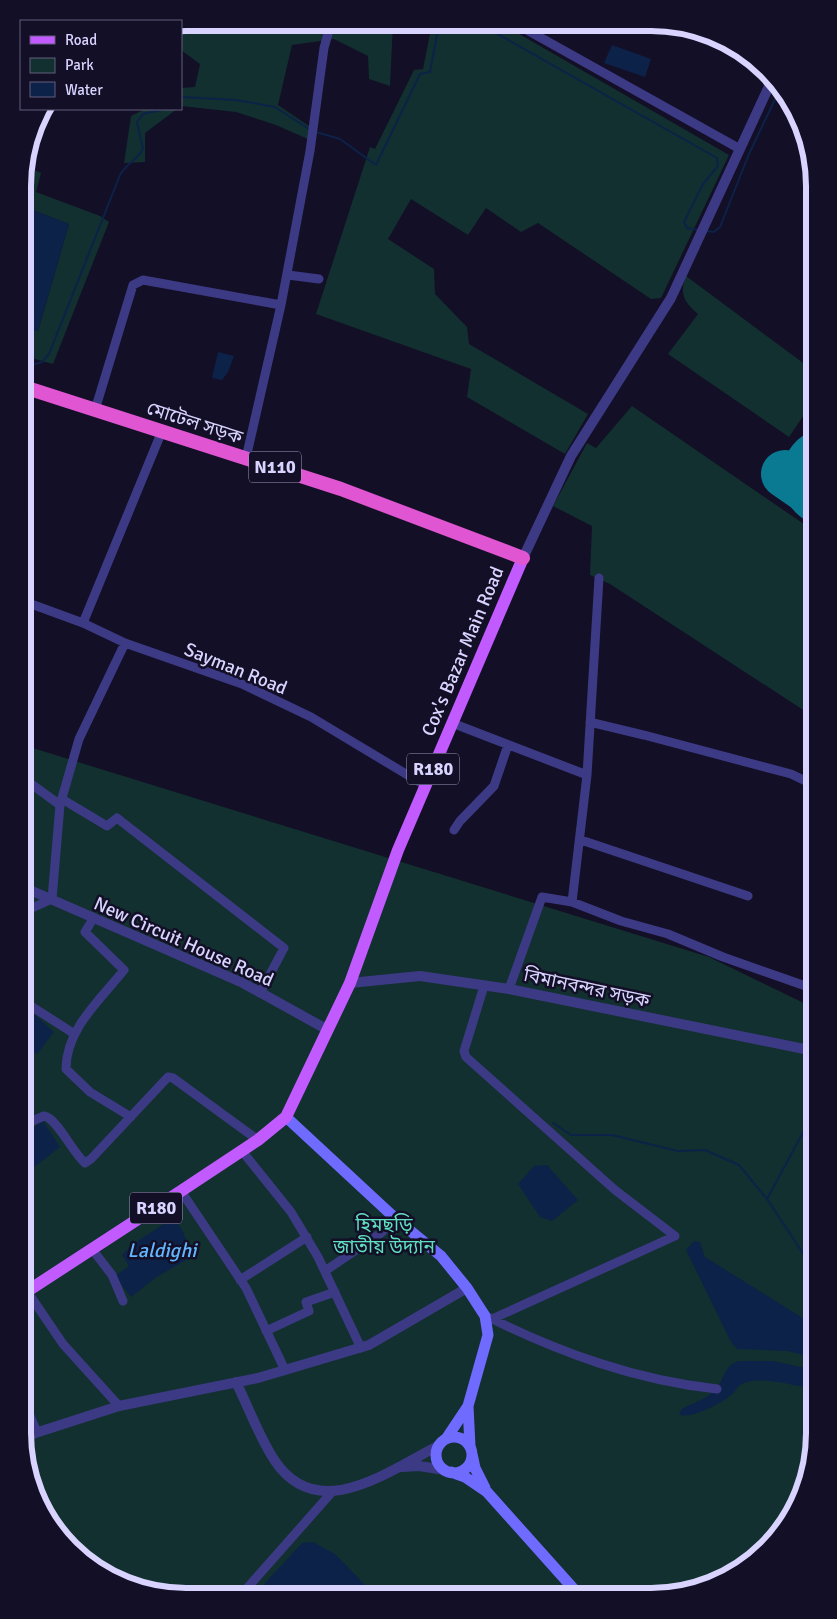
<svg xmlns="http://www.w3.org/2000/svg" width="837" height="1619" font-family="Signika,'Noto Sans Bengali',sans-serif">
  <style>
    .green { fill: #12302f }
    .water { fill: #0c2248 }
    .lines { fill: none; stroke-linecap: round; stroke-linejoin: round }
    .stream { stroke: #0c2248; stroke-width: 2 }
    .taxiway { stroke: #0a7a92; stroke-width: 19 }
    .runway { stroke: #0a7a92; stroke-width: 48 }
    .minor { stroke: #3d3a85; stroke-width: 9 }
    .tertiary { stroke: #3d3a85; stroke-width: 10 }
    .secondary { stroke: #6f6bff; stroke-width: 11 }
    .primary { stroke: #c25bff; stroke-width: 12 }
    .trunk { stroke: #e055d1; stroke-width: 14 }
    .labels { text-anchor: middle; stroke-width: 5; stroke-linejoin: round; paint-order: stroke }
    .shield { fill: #130f26; stroke: #9e99be; stroke-width: 1 }
    .shield-label { font-size: 18px; font-weight: bold; fill: #d9d4ff }
    .street-label { font-size: 19px; fill: #d9d4ff; stroke: #130f26 }
    .park-label { font-size: 19px; fill: #5fe0c0; stroke: #130f26 }
    .water-label { font-size: 20px; font-style: italic; fill: #62b6ff; stroke: #130f26 }
    .rim { fill: none; stroke: #d9d4ff; stroke-width: 6 }
  </style>
  <rect width="100%" height="100%" fill="#130f26"/>
  <path class="green" d="M181 23 393 24 390 86 369 79 368 56 334 39 292 45 278 105 312 128 310 140 276 125 236 112 181 106V88L195 87 200 64 181 50Z
    M432 24H502L729 155 661 298 651 299 538 223 521 232 486 208 468 235 411 199 388 239 434 269 435 294 467 327 469 344 588 414 565 454 467 397 471 369 316 314 370 147 375 149 414 70 423 69Z
    M145 109H177L145 133V162L124 163 131 116Z
    M24 165 41 173 36 192 100 216 109 222 53 364 24 356V326L38 331 69 224 24 207Z
    M686 276 814 371V400L789 437 668 354 698 314C684 302 679 294 686 276Z
    M632 406 814 531V717L610 584 590 575 592 526 553 506 587 443 596 448Z
    M23 745 709 957 814 1008V1444L802 1495 781 1533 742 1569 703 1588 651 1596 165 1595 123 1584 78 1556 31 1485 23 1433Z"/>
  <path class="water" d="M612 45 651 59 645 77 604 63Z
    M24 207 69 224 38 331 24 326Z
    M218 352 234 356 228 372 222 380 212 378Z
    M23 1008 36 1016 54 1032 37 1054 23 1044Z
    M43 1121 60 1147 23 1176V1135Z
    M547 1165 578 1200 552 1221 540 1217 518 1184 534 1166Z
    M173 1218 181 1228 193 1256 155 1278 131 1297 115 1276 129 1266 122 1255 133 1244Z
    M694 1241 700 1242 705 1257 814 1325V1358L788 1351 737 1349 731 1342 686 1250Z
    M739 1361H773L814 1370V1389C796 1386 758 1375 742 1384 737 1387 735 1392 731 1395 724 1402 688 1421 679 1414L682 1409C692 1403 705 1400 714 1391 725 1381 723 1365 739 1361Z
    M313 1542 335 1554 370 1590 368 1596 254 1595 302 1543Z"/>
  <g class="lines">
    <path class="stream" d="M480 24 717 158 718 166 703 184 684 222 687 228 699 230
      M181 97 236 100 275 107 309 129
      M316 132 340 139 376 165 420 74 430 72 439 24
      M706 231 714 232 720 227 749 154 778 93
      M24 360 32 365 42 362 49 354 120 175C126 164 137 160 143 149L137 122 143 114 165 109
      M553 1123 571 1135H612L678 1151 705 1150 739 1165 767 1199 814 1270
      M767 1199 812 1116"/>
    <path class="taxiway" d="M814 514C783 499 783 456 814 440"/>
    <path class="runway" d="M785 474 814 494"/>
    <path class="minor" d="M518 25 740 149
      M288 275 319 279
      M281 305 310 151 324 48 331 23
      M95 410 133 285 143 280 281 305 246 458
      M23 601 83 623 125 643 242 684 311 717 426 786
      M83 623 162 431
      M590 722 644 735 791 774 814 785
      M452 723 587 775
      M23 778 60 805
      M62 799 107 826 117 818 284 948 260 993
      M454 830 460 821 494 786 508 745
      M581 840 748 896
      M572 902 587 775 599 578
      M23 912 52 899 60 805 79 739 125 643
      M93 919 85 932 124 970C100 1000 66 1029 66 1069L90 1092 131 1117
      M484 986 464 1051 466 1057 615 1190 675 1236 492 1319
      M509 989 542 897 572 902 621 921 668 934 723 957 814 989
      M23 1001 73 1033
      M23 1125 44 1116C57 1118 72 1152 85 1163L91 1159 168 1077 173 1078 258 1140
      M242 1151 291 1212 318 1257 361 1348
      M181 1191 246 1288 285 1370
      M92 1249 112 1275 123 1301
      M325 1271 381 1233 396 1219
      M240 1280 307 1237
      M27 1291 63 1344 119 1406
      M488 1317C561 1353 635 1380 717 1389
      M266 1331 309 1311 306 1302 335 1292
      M23 1400 37 1432
      M241 1595 332 1492"/>
    <path class="tertiary" d="M523 558 571 456 671 298 771 82
      M23 887 243 983 328 1030
      M350 983 420 976 509 989 814 1051
      M236 1382C249 1408 259 1437 275 1461 319 1526 391 1469 440 1445
      M23 1437 119 1406 258 1378 369 1345 467 1288
      M402 1467 419 1466 445 1470"/>
    <path class="secondary" d="M286 1117 396 1219 441 1256 467 1288 485 1316 488 1335 468 1406 470 1446
      M436 1455a18 18 0 1 1 36 0a18 18 0 1 1-36 0Z
      M446 1439 468 1406
      M472 1454 475 1468 485 1488
      M451 1472 465 1477 487 1492 580 1596"/>
    <path class="primary" d="M23 1294 181 1191 258 1140 286 1117 350 983 398 850 523 558"/>
    <path class="trunk" d="M24 387 341 489 523 558"/>
  </g>
  <g class="labels">
    <g class="shield">
      <rect x="249" y="451.5" width="52" height="31" rx="4"/>
      <rect x="407" y="753.5" width="52" height="31" rx="4"/>
      <rect x="130" y="1192.5" width="52" height="31" rx="4"/>
    </g>
    <g class="shield-label">
      <text x="275" y="473">N110</text>
      <text x="433" y="775">R180</text>
      <text x="156" y="1214">R180</text>
    </g>
    <g class="street-label">
      <text transform="translate(195 422) rotate(18)" y="7">মোটেল সড়ক</text>
      <text transform="translate(462 651) rotate(-67)" y="7">Cox's Bazar Main Road</text>
      <text transform="translate(236 668) rotate(22)" y="7">Sayman Road</text>
      <text transform="translate(184 941) rotate(24)" y="7">New Circuit House Road</text>
      <text transform="translate(587 987) rotate(12)" y="7">বিমানবন্দর সড়ক</text>
    </g>
    <g class="park-label">
      <text x="384" y="1231">হিমছড়ি<tspan x="384" dy="22">জাতীয় উদ্যান</tspan></text>
    </g>
    <g class="water-label">
      <text x="162" y="1257">Laldighi</text>
    </g>
  </g>
  <path d="M0 0H837V1619H0ZM186 31H651A155 155 0 0 1 806 186V1433A155 155 0 0 1 651 1588H186A155 155 0 0 1 31 1433V186A155 155 0 0 1 186 31Z" fill="#130f26" fill-rule="evenodd"/>
  <path class="rim" d="M186 31H651A155 155 0 0 1 806 186V1433A155 155 0 0 1 651 1588H186A155 155 0 0 1 31 1433V186A155 155 0 0 1 186 31Z"/>
  <rect x="20" y="20" width="162" height="90" fill="#130f26" stroke="#625e7d"/>
  <rect x="30" y="36" width="25" height="8" fill="#c25bff" stroke="#625e7d"/>
  <text x="65" y="45" font-size="15" fill="#d9d4ff">Road</text>
  <rect x="30" y="58" width="25" height="15" fill="#12302f" stroke="#625e7d"/>
  <text x="65" y="70" font-size="15" fill="#d9d4ff">Park</text>
  <rect x="30" y="82" width="25" height="15" fill="#0c2248" stroke="#625e7d"/>
  <text x="65" y="95" font-size="15" fill="#d9d4ff">Water</text>
</svg>
